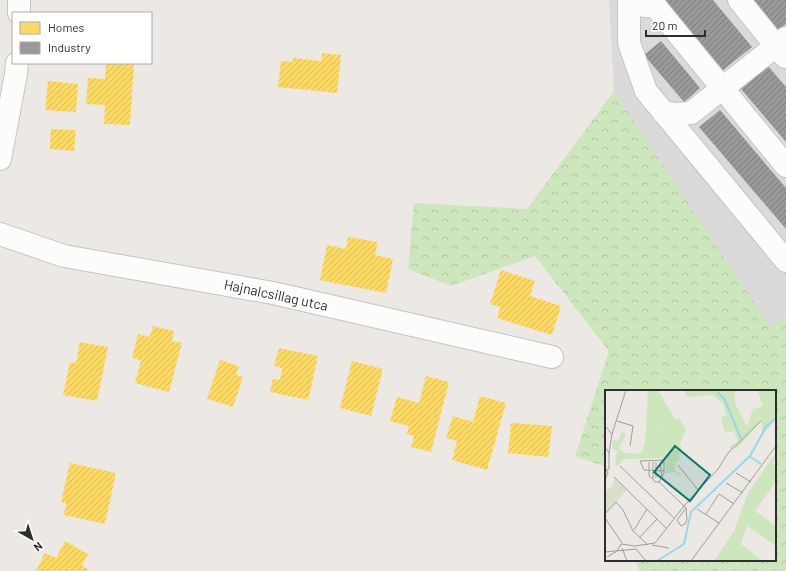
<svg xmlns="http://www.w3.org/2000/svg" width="786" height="571" font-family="Barlow,sans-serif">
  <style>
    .industrial { fill: #dcd9db }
    .forest { fill: url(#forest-crowns) }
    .homes { fill: url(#homes-hatch) }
    .industry { fill: url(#industry-hatch) }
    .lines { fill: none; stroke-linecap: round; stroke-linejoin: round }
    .minor-casing { stroke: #c5c4c5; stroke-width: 24 }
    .minor { stroke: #fcfcfb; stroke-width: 22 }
    .labels { text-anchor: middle; stroke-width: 4; stroke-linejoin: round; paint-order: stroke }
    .street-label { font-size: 14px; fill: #2e2e2e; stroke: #fff }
    .inset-river { fill: none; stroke: #99d6ec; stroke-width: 2 }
    .inset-road { fill: none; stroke: #a09e9b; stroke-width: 1 }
    .view { fill: #0f766e; fill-opacity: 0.15; stroke: #0f766e; stroke-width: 2 }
    .inset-edge { fill: none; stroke: #2e2e2e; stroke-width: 2 }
  </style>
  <defs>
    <pattern id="forest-crowns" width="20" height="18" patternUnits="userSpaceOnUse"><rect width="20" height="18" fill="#cee6be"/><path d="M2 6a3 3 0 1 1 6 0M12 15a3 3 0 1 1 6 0" fill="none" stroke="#b1c6a4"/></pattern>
    <pattern id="homes-hatch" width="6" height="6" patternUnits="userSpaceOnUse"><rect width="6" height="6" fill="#ffd966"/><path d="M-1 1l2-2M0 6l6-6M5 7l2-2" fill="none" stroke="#dbbb59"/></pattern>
    <pattern id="industry-hatch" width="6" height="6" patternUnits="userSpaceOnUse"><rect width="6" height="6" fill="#999"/><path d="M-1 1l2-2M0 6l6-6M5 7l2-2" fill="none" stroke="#7d7d7d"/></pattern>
  </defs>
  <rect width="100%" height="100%" fill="#ece8e4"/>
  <path class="industrial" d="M609 0H786V315L771 328 614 91Z"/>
  <path class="forest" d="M614 91 771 327 786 315V571H640L635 560H775V391H606V467L575 456 609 351 535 256 451 286 408 269 414 203 527 209Z"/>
  <path class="homes" d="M322 53 341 55 337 93 278 87 281 61 293 62V58L321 61Z
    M106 63H134L130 125 104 124 105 105 86 104 88 78 105 79Z
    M48 81 78 84 76 112 45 110Z
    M51 129 76 130 74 151 50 149Z
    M348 237 378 242 375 255 393 259 386 293 320 280 327 245 346 249Z
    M501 270 535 281 530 296 561 306 552 335 497 318 500 307 490 304Z
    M153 326 174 331 172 341 182 343 169 392 135 383 141 360 132 358 138 334 150 337Z
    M80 342 108 347 97 401 63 395 70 362 76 363Z
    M279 348 318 356 308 400 270 392 273 379 280 380 282 368 274 366Z
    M220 360 239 366 236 375 243 377 233 407 207 399Z
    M352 361 383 369 371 416 340 408Z
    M426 376 449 382 431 452 411 447 414 436 407 434 409 426 390 421 397 397 419 403Z
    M480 396 506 403 487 470 452 460 457 441 446 438 453 416 473 422Z
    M511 423 552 426 548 457 508 453Z
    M70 463 116 473 105 524 64 515 66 503 61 502Z
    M65 541 88 554 82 566 89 570 88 571H36L45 553 56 558Z"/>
  <path class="industry" d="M665 0H713L752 47 722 71Z
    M754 0H786V24L778 30Z
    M661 41 700 88 684 102 644 55Z
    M768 66 786 87V142L741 89Z
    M720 110 786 188V229L699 127Z"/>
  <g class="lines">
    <defs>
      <path id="minor" d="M629 0V43L646 91 786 261
        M739 0 785 57
        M629 4 656 7 786 166
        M19 13V0
        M663 112 675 114 691 113 786 38
        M0 159 16 74 17 63
        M0 234 64 256 273 293 552 357"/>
    </defs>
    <use href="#minor" class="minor-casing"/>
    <use href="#minor" class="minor"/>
  </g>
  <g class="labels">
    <g class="street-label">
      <text transform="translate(276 295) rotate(12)" y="5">Hajnalcsillag utca</text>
    </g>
  </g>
  <g transform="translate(605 390)">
    <rect width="171" height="171" fill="#ece8e4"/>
    <path d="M43 0H53L70 29 54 37 48 64H36L40 53ZM171 62 168 74 171 78V93L161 87 144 116 171 136V156L142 136 136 154 158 171H109L129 141 142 105Z" fill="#cee6be"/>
    <path d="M78 0H129L131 15 142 37 148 19 158 16 152 0H171V29L157 45V30L133 57 125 59V56L133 51 129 41 120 43 116 28 121 25 118 13 107 5 83 7ZM70 29H75L81 40 75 54 77 60 73 66 75 69 70 73V80L76 84 73 86 69 82 60 84 62 68 19 69 13 76 10 75 12 61 7 58 8 50 13 51 17 42 21 44 14 58 19 63 48 64 54 37ZM161 87 170 93 149 122 144 116Z" fill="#cee6be"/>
    <path d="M9 88 22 100 0 124V101L8 96Z" fill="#d8e0cc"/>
    <path class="inset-river" d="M113 2 120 10 136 49M144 66 156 74M52 171 79 154 86 122 145 66 161 37 171 28"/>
    <path class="inset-road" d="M12 31 28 36 25 56M0 36 7 44 4 63M7 44 21 0M0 57 4 63V79L2 80M44 72V86L48 89M48 72V89L50 92H54M51 72V88M55 72 57 88M73 75 94 101M15 76 70 129M0 77 3 83 0 90M131 83 146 92M9 87 62 139M54 92 59 83V70L35 71 39 80 59 81M54 92 79 116M121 93 138 103M79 115 81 118 82 130 80 134 76 136 72 130 81 118M92 119 114 133M0 124 11 112 18 120 28 141 43 155M101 124 114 104 129 114M0 128 17 153M29 140 42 119M35 147 52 129M47 155 64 158M17 158 22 171M0 162 31 159 41 171M2 167 12 161 16 154 30 156 50 153 79 116 113 79 123 63 156 31M86 171 171 56"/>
    <path class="view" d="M70 56 105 85 85 111 49 82Z"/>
    <rect width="171" height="171" class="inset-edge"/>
  </g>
  <rect x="12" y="12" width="140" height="52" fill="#ffffff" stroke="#ababab"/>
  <rect x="20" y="22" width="20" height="12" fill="#ffd966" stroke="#ababab"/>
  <text x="48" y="32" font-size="12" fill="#2e2e2e">Homes</text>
  <rect x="20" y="42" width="20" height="12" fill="#999999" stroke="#ababab"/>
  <text x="48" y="52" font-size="12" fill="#2e2e2e">Industry</text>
  <g transform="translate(32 539) rotate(141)" stroke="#ffffff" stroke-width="3" paint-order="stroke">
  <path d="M0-3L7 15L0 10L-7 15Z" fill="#2e2e2e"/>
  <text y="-6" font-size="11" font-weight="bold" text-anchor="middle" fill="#2e2e2e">N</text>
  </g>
  <path d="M646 30v6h59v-6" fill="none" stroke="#2e2e2e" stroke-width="2"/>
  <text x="652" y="30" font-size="12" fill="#2e2e2e" stroke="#ffffff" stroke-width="3" paint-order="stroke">20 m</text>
</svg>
